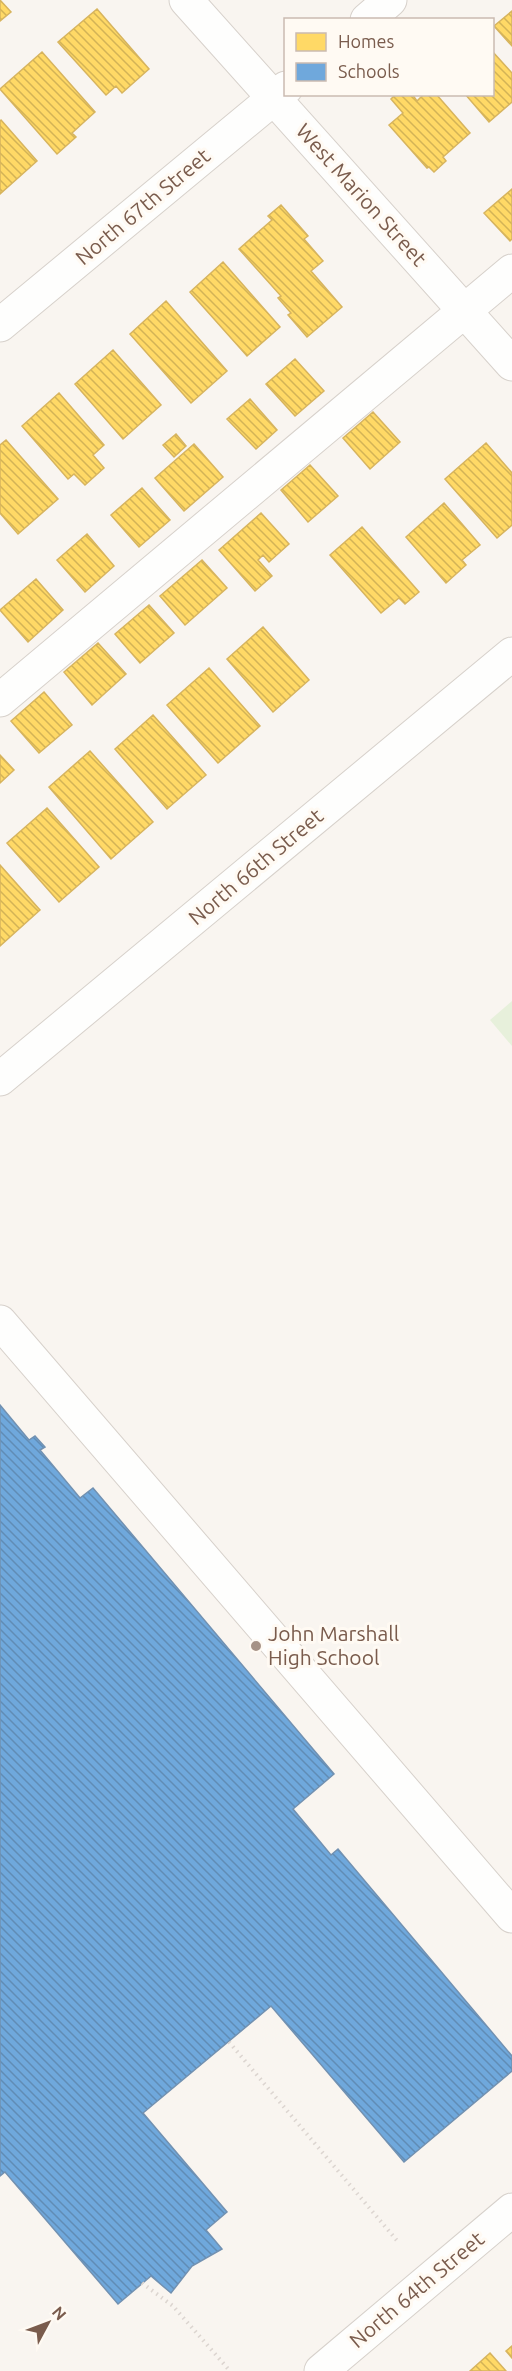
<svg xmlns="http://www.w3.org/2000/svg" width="512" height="2371" font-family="Ubuntu,sans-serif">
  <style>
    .park { fill: #e7f0db }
    .homes { fill: url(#homes-back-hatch); stroke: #d7b45e; stroke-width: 1.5 }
    .schools { fill: url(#schools-back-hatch); stroke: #7291b1; stroke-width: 1.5 }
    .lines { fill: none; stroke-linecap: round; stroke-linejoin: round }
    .minor-casing { stroke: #d7d1cb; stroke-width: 35 }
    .path { stroke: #dcd5d0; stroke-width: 4; stroke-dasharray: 1.5 4.5; stroke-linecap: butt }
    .minor { stroke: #fefefd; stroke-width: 33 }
    .poi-dot { fill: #a69286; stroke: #fffaf3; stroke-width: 2 }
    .labels { text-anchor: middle; stroke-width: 6; stroke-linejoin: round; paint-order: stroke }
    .street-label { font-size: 21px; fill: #7a5c4d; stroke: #fffaf3 }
    .poi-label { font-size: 21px; fill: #7a5c4d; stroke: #fffaf3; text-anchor: start }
  </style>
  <defs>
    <pattern id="homes-back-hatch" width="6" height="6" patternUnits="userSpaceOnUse" patternTransform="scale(1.5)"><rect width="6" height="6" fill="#ffd966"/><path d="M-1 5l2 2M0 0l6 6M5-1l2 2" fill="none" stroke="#d3b356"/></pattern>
    <pattern id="schools-back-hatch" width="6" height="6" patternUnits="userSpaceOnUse" patternTransform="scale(1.5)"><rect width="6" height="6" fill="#6fa8dc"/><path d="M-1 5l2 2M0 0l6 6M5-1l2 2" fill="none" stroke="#608cb5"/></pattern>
  </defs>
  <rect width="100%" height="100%" fill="#f9f5f0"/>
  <path class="park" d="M512 1001V1046L490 1020Z"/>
  <path class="homes" d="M0 0 11 12 0 21Z
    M97 9 149 69 122 93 116 86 106 95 58 42Z
    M512 11V46L494 26Z
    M492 51 512 73V102L489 122 465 94H492Z
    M42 52 95 112 72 133 76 137 57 154 0 89Z
    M396 94H412L417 101 424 94H436L470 133 443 157 446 161 434 172 429 167 427 168 389 125 403 113 391 99Z
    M1 120 37 161 0 194V121Z
    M512 189V239L510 241 484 213Z
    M281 205 308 236 304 239 323 261 311 271 342 307 307 337 288 315 291 313 278 298 281 296 239 249 272 220 268 216Z
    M223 262 280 327 247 356 190 292Z
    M166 301 227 371 191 403 130 334Z
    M113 350 161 405 123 439 75 384Z
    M295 359 324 391 295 416 266 384Z
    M59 393 104 445 93 455 104 468 85 485 74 474 68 479 22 426Z
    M250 399 277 430 256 449 227 419Z
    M373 412 400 442 370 469 343 438Z
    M176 434 186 446 174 457 163 445Z
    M6 440 58 499 18 534 0 513V445Z
    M486 443 512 473V525L497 538 445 479Z
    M194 444 223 477 184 511 155 478Z
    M310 465 338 496 308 522 281 490Z
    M142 488 170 520 139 547 111 515Z
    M444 503 480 545 462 560 466 565 446 583 406 537Z
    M261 513 289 544 269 562 263 555 258 560 272 576 255 591 219 550Z
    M362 527 419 592 405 604 399 598 381 613 330 555Z
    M87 534 114 566 85 592 57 560Z
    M202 560 227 588 185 625 160 596Z
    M36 579 63 610 28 642 0 610Z
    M149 605 174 633 140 663 115 634Z
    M263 627 309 680 273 712 227 659Z
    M98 643 126 674 92 705 64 672Z
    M209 668 260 726 218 763 167 705Z
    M44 692 72 725 39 753 11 721Z
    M153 715 206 775 167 809 115 749Z
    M90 751 153 822 111 859 49 787Z
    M0 755 14 770 0 783Z
    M47 808 99 867 59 902 7 843Z
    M0 865 40 910 0 946Z
    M512 2346V2358L506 2351Z
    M490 2353 506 2371H470Z"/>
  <path class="schools" d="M0 1405 29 1440 35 1436 45 1447 40 1450 80 1498 93 1488 334 1774 293 1809 331 1855 338 1849 512 2056V2071L404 2162 271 2006 143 2113 227 2212 206 2230 222 2249 192 2266 171 2293 151 2276 118 2304 5 2172 0 2176Z"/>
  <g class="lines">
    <defs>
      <path id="minor" d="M186 0 512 364
        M367 20 390 0
        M0 325 286 88
        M0 700 512 271
        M0 1079 512 654
        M0 1322 512 1916
        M321 2371 512 2210"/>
    </defs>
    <use href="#minor" class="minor-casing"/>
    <path class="path" d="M229 2042 399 2243
      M142 2283 173 2306 230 2371"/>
    <use href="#minor" class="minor"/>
  </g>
  <circle class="poi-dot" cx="256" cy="1646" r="6"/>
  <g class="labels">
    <g class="street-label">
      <text transform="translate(361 195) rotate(48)" y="7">West Marion Street</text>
      <text transform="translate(143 207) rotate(-40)" y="7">North 67th Street</text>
      <text transform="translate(256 867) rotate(-40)" y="7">North 66th Street</text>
      <text transform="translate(417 2290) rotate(-40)" y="7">North 64th Street</text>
    </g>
    <g class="poi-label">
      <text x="268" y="1641">John Marshall<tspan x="268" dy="24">High School</tspan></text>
    </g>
  </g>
  <rect x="284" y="18" width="210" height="78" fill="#fffaf3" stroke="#cabbb1" stroke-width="1.5"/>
  <rect x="296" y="33" width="30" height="18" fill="#ffd966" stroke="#cabbb1" stroke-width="1.5"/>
  <text x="338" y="48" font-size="18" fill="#7a5c4d">Homes</text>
  <rect x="296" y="63" width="30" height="18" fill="#6fa8dc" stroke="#cabbb1" stroke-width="1.5"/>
  <text x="338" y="78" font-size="18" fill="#7a5c4d">Schools</text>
  <g transform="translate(48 2323) rotate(49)" stroke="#fffaf3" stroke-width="4.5" paint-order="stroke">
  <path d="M0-4.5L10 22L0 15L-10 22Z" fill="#7a5c4d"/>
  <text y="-9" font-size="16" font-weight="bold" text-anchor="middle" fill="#7a5c4d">N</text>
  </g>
</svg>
